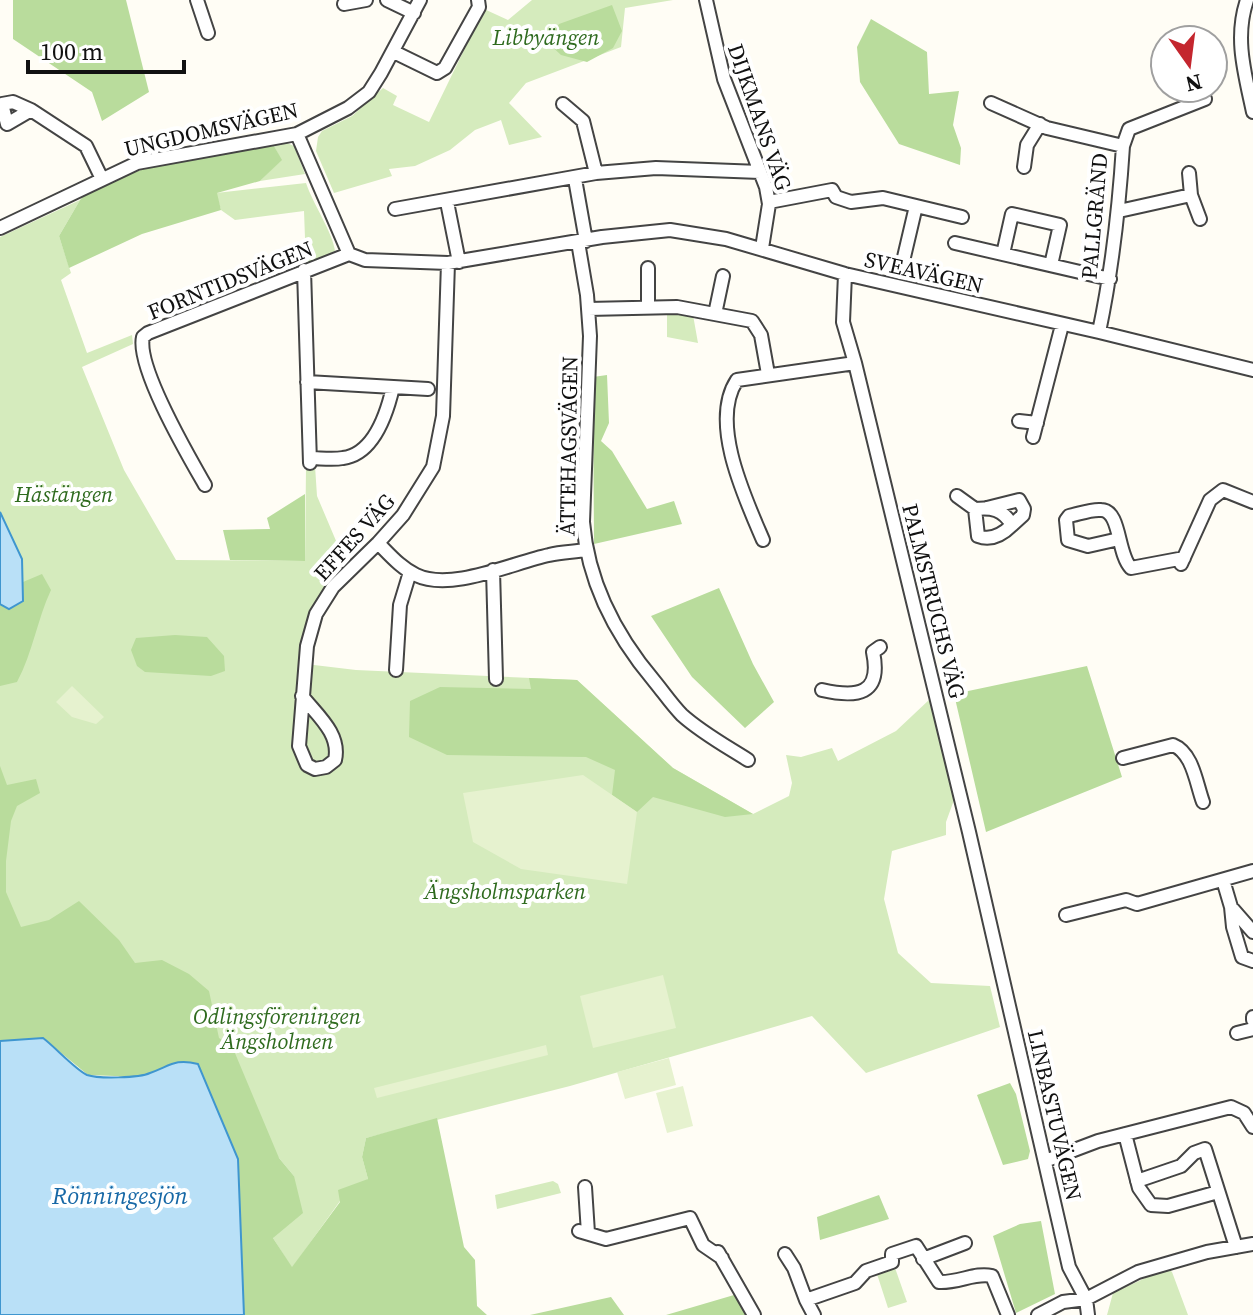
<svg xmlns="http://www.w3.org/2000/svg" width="1253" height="1315" font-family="'Source Serif 4',serif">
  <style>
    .green { fill: #d5ebbd }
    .forest { fill: #b9dc9c }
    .pitch { fill: #e6f2cf }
    .water { fill: #b9e0f7; stroke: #3f96cf; stroke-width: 2 }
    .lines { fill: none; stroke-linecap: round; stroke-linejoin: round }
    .minor-casing { stroke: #444; stroke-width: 16 }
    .minor { stroke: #fff; stroke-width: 12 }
    .labels { text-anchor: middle; stroke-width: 8; stroke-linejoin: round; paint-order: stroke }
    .park-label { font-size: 22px; font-style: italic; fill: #2f6b1f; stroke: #fff }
    .street-label { font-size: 22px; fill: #111; stroke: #fff }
    .water-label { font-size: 24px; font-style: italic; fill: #1768a6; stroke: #fff }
  </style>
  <rect width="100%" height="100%" fill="#fffdf5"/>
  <path class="green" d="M532 0H673L625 8 621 47 526 83 509 103 542 137 509 145 501 120 475 130 450 150 415 166 389 169 392 176 334 193 316 151 318 137 322 131 352 116 383 88 397 96 393 105 429 122 484 9 508 20Z
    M285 142 294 146 305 174 260 181 281 160 274 146 179 156Z
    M306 183C313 204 333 233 335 251L306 265 304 211 235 220 221 210 216 193Z
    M80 200 59 236 71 273 61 280 87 353 132 335 133 344 82 367 124 470 176 560 305 561 306 468 315 466 317 496 345 562C321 592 298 627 299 667L314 665 356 670 577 680 673 768 753 814 789 796 792 783 786 755 801 757 832 748 838 761 896 731 930 699 954 800 946 822V835L892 851 884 899 898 953 931 983 990 986 1000 1027 866 1073 812 1016 570 1086 366 1138 362 1157 368 1179 340 1201 292 1268 273 1238 294 1176 279 1158 43 1038 0 1041V604L9 609 22 559 0 512V237Z
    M667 312 693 315 698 343 667 337Z
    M553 1181 558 1184 561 1193 497 1209 495 1195Z
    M894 1265 907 1302 888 1308 876 1271Z
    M1167 1268 1172 1272 1188 1315H1107L1113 1293Z"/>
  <path class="forest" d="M13 0H126L149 92 102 121 92 92 13 39Z
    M612 5 622 31 613 48 587 62 561 55 547 42 559 24Z
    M871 19 927 52 929 94 959 91 953 125 961 148 960 165 899 144 860 82 857 47Z
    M274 146 282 160 260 181 217 193 221 210 142 234 69 268 59 236 80 200 89 190 164 161Z
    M607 375 609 423 601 441 612 451 647 509 674 501 682 524 594 544 593 377Z
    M305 494V561L230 560 223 530 270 529 267 518Z
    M42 574 51 590C37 620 33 652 17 682L0 686V604L9 609 22 601 23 582Z
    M719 588 753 664 774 702 745 728 692 677 651 616Z
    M175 635 207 637 224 656 225 671 211 676 145 672 137 666 131 650 136 638Z
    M1087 666 1122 777 986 832 954 694Z
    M529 678 577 680 673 768 753 814 725 817 653 797 637 812 612 795 615 770 586 757 447 755 409 737 410 701 440 687 531 689Z
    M0 766 7 785 36 779 40 793 17 806 11 821 6 861V892L21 927 49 920 79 901 119 940 135 963 162 960 189 974 209 991 219 1038 232 1046 279 1158 294 1176 303 1213 273 1238 292 1267 340 1202 338 1190 368 1179 362 1157 366 1138 437 1118 464 1247 475 1260 477 1306 487 1315H244L238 1159 161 1069 141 1077 88 1075 43 1038 0 1041Z
    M1010 1083 1016 1094 1030 1151 1028 1159 1003 1165 977 1095Z
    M879 1195 889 1219 820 1240 817 1217Z
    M1041 1221 1055 1294 1016 1313 993 1236 1020 1224Z
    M734 1295 746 1315H666Z
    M611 1297 624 1315H530Z"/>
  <path class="pitch" d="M72 686 104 717 96 724 72 717 56 702Z
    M583 775 637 812 627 884 521 869 473 842 463 793Z
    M663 975 676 1028 593 1048 580 996Z
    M546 1045 548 1055 377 1098 374 1088Z
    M669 1058 676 1085 625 1099 617 1072Z
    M683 1086 693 1126 667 1133 656 1093Z"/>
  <path class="water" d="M0 512 22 559 23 601 9 609 0 604Z
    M43 1038C55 1047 75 1069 87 1075 99 1079 139 1078 150 1073 170 1066 175 1058 198 1064L238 1159 244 1315H0V1041Z"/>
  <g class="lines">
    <defs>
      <path id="minor" d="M197 0 208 33
        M387 0 414 13
        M706 0 724 79 766 187 769 204 762 248
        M1247 0C1234 38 1245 74 1253 112
        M344 4 366 0
        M394 52 437 73 445 68 479 7 478 0
        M991 103 1047 128 1123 146C1119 209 1112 270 1099 332
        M563 104 583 121 596 173
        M31 110 7 124 2 104 13 102 31 110 86 146 102 179
        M297 134 349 254 365 260 448 263 602 237 670 230 726 239 845 274 1099 332 1253 370
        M1123 146 1129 129 1205 99
        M1024 167 1027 145 1040 124
        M1189 173 1191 195 1200 219
        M575 179 586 241
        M447 202 459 262
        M769 202 832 190 836 197 851 202 883 198 962 217
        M395 209 596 173 656 168 760 172
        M1119 211 1191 195
        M0 228 137 163 297 134 348 108 369 92 381 73 420 0
        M578 242 587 295 590 336 583 522C588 583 616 636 655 682 664 693 672 705 682 715 702 733 726 746 748 760
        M955 243 1110 279
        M1003 254 1012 214 1060 225 1051 265
        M904 257 916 206
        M648 268V307
        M304 270 310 463
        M845 274 843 322 855 363 969 832 1069 1267 1086 1299 1088 1315
        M588 309 677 307 752 321 761 335 768 374
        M715 314 723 276
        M307 382 428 389
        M1019 421 1037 423
        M1033 437 1062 325
        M310 458C320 458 332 460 343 458 374 454 387 413 393 387
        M205 485C189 457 136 367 143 337L148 333 349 254
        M957 496 975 509 978 536C991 541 1003 534 1012 525 1003 509 991 507 975 509
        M987 508 1019 500 1024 509 1023 515 1012 525
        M1119 539 1088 546 1068 540 1066 520 1069 516C1079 514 1091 509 1101 510 1121 510 1117 554 1131 568L1184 558
        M763 540C745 498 709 422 737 380L855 363
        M378 543C390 555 401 568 416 575 451 592 512 563 549 555 561 552 573 552 586 550
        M1181 564 1210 500 1223 490 1253 502
        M493 570 496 679
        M396 670 400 605 410 572
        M822 690C857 698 882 695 873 652L880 647
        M302 696C317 715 341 734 335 760L326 767 315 769 307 765 299 746 307 646 316 614 333 587 378 543 403 515 433 467 443 416 448 263
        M1123 758 1173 745C1193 753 1196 783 1203 802
        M1223 880 1231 907 1253 932
        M1231 907 1233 927 1242 957 1253 961
        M1066 915 1126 900 1137 904 1253 871
        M1253 1017V1020
        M1237 1033 1253 1029
        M1125 1134 1139 1188 1151 1205 1168 1206 1218 1192
        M1045 1161 1098 1141 1231 1107 1244 1113 1253 1127
        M1137 1181 1181 1166 1194 1153 1205 1149 1236 1247
        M585 1187 588 1233
        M579 1231 606 1239 690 1218 703 1245 722 1258
        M718 1252 754 1315
        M785 1254 794 1268 806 1300 855 1283 866 1271 892 1262V1254L916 1246 939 1282C959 1283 975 1272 992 1276L1008 1315
        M923 1259 965 1243
        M806 1300 814 1315
        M1038 1315 1063 1302 1086 1299 1138 1272 1207 1252 1253 1244"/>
    </defs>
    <use href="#minor" class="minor-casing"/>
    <use href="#minor" class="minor"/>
  </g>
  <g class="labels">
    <g class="park-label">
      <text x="546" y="45">Libbyängen</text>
      <text x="64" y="502">Hästängen</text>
      <text x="505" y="899">Ängsholmsparken</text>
      <text x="277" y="1024">Odlingsföreningen<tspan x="277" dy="25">Ängsholmen</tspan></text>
    </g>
    <g class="street-label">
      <text transform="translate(760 117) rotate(71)" y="8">DIJKMANS VÄG</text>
      <text transform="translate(211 129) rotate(-13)" y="8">UNGDOMSVÄGEN</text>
      <text transform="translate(1094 216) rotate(-85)" y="8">PALLGRÄND</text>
      <text transform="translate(924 272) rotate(13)" y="8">SVEAVÄGEN</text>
      <text transform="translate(230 280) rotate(-22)" y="8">FORNTIDSVÄGEN</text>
      <text transform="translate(568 446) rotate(-89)" y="8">ÄTTEHAGSVÄGEN</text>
      <text transform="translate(354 537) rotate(-48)" y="8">EFFES VÄG</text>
      <text transform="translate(934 601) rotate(76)" y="8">PALMSTRUCHS VÄG</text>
      <text transform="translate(1055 1115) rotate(77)" y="8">LINBASTUVÄGEN</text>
    </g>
    <g class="water-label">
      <text x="120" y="1204">Rönningesjön</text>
    </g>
  </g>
  <g transform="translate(1189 64) rotate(166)"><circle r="38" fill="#ffffff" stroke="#a0a0a0" stroke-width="2"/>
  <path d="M0-6L14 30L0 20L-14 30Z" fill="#c4262e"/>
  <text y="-12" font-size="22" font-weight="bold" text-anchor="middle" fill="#111111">N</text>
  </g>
  <path d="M28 60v12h156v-12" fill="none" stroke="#111111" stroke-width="4"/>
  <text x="40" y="60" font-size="24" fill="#111111" stroke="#ffffff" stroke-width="6" paint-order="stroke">100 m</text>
</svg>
